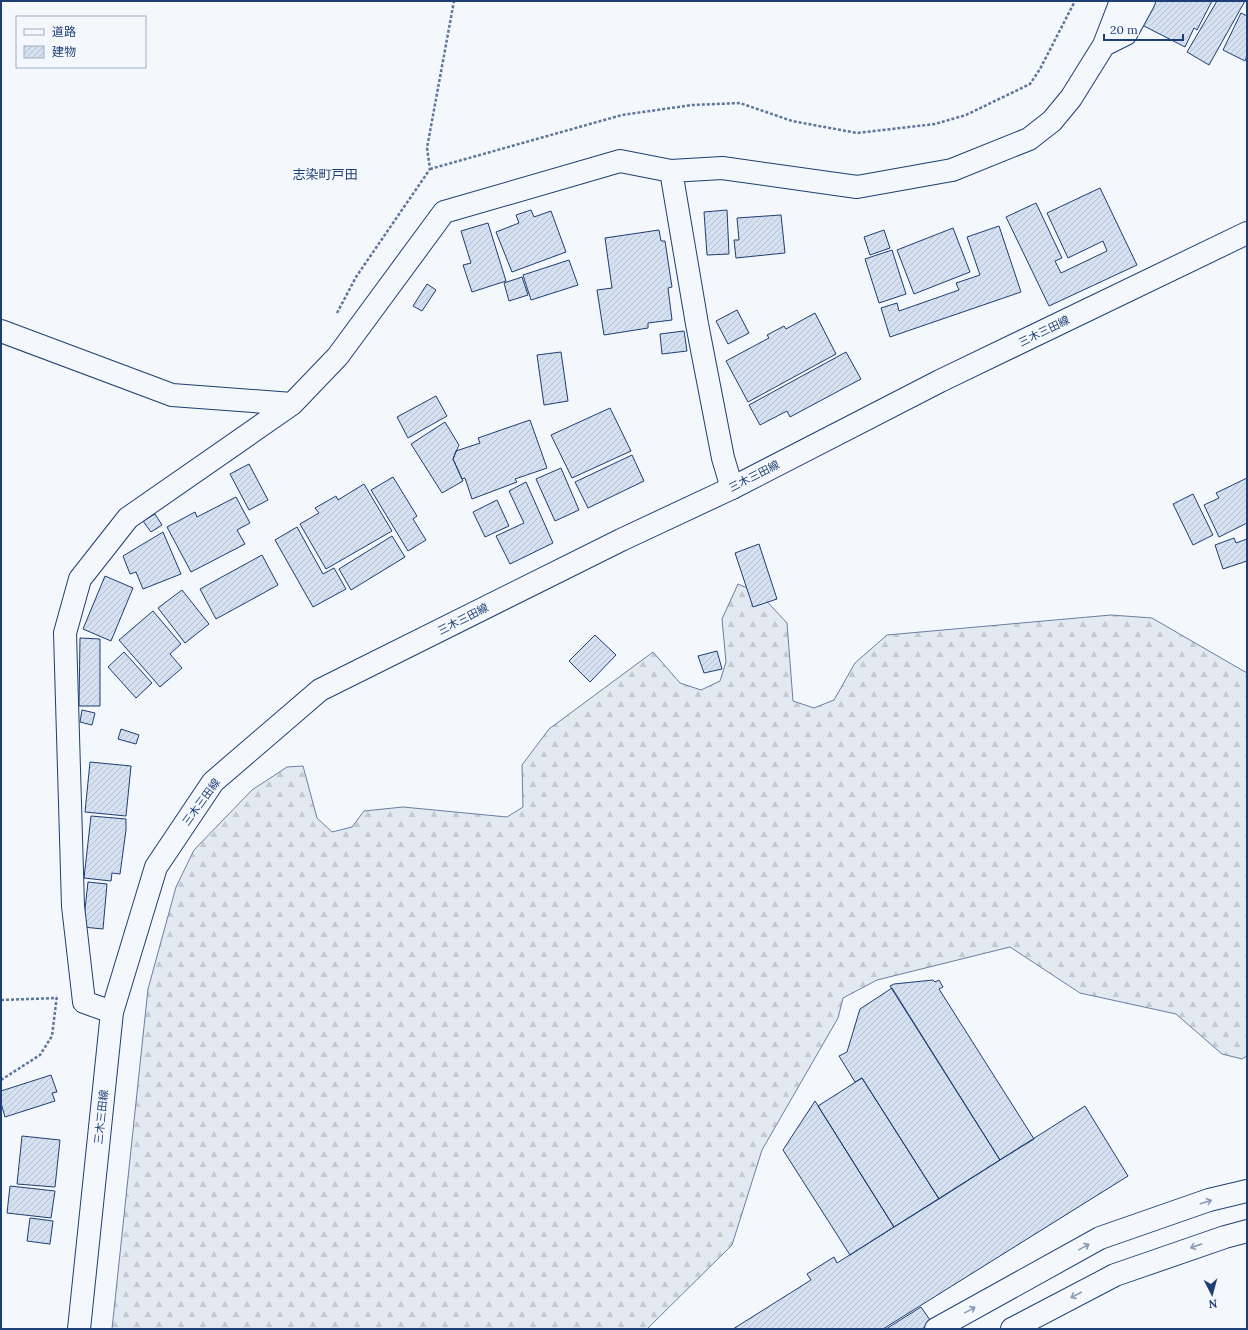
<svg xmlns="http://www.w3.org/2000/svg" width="1248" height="1330" font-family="Lora,'Noto Sans JP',serif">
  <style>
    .forest { fill: url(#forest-firs); stroke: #687fa3 }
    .building { fill: url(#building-hatch); stroke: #1d3f73 }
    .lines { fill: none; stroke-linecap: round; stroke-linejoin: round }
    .street-casing { stroke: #1d3f73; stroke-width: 24 }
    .secondary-casing { stroke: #1d3f73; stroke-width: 24 }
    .primary-casing { stroke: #1d3f73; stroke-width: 24 }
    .path { stroke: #5e769c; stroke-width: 2.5; stroke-dasharray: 3 2; stroke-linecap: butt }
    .street { stroke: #f4f7fb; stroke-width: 22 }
    .secondary { stroke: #f4f7fb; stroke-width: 22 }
    .primary { stroke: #f4f7fb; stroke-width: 22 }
    .oneway { stroke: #889bb7 }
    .labels { text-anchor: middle; stroke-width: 3; stroke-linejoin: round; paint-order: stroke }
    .street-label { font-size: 11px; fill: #1d3f73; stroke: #f4f7fb }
    .quarter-label { font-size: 13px; fill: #1d3f73; stroke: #f4f7fb }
  </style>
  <defs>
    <pattern id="forest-firs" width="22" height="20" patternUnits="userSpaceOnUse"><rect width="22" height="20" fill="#e3e9f0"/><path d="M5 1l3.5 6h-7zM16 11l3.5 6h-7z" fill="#c2c9d1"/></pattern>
    <pattern id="building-hatch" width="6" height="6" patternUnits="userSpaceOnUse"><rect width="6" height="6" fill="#d5e0f0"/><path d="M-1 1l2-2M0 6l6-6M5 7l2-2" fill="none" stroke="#b6c1d1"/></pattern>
  </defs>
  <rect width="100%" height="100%" fill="#f4f7fb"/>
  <path class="forest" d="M738 584 759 593 787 623 793 701 814 708 834 700 855 663 887 635 1111 615 1152 618 1247 673V1056L1242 1059 1222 1054 1176 1014 1080 993 1010 947 877 980 843 998 838 1018 762 1150 732 1245 647 1329H112L148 989 176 887 194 850 252 790 287 767 303 766 317 818 332 832 352 827 364 811 403 807 507 817 523 807 522 765 549 729 653 652 680 683 701 690 720 681 726 662 722 619Z"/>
  <path class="building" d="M1155 1H1212L1197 30 1194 28 1185 47 1142 25Z
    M1217 1H1245L1209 65 1187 52Z
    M1241 13 1247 16V56L1245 61 1223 50Z
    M1100 188 1137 265 1049 306 1006 217 1036 203 1062 258 1055 261 1061 273 1107 251 1103 241 1068 258 1047 213Z
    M531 210 534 217 551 211 566 252 512 272 496 232 519 223 516 215Z
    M727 210 729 254 707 255 704 212Z
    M781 215 785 253 736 258 734 240H739L737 218Z
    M488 223 506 281 472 292 463 265 471 263 461 231Z
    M999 226 1021 292 890 337 881 308 897 303 899 311 959 290 956 283 980 275 967 237Z
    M953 228 970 272 914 294 897 250Z
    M659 230 661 241H665L672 287 668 288 672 320 648 323V328L604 335 597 290 612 288 605 238Z
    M884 230 890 248 870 255 864 237Z
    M892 250 906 294 879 303 865 259Z
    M569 260 578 285 531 300 523 275Z
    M522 277 528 295 509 301 504 283Z
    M427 284 436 290 422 311 413 306Z
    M737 310 749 333 728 344 716 321Z
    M815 313 836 354 748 402 726 361 769 338 767 335 784 326 786 329Z
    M684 331 687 351 662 354 660 334Z
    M561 352 568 401 544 405 537 355Z
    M846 352 861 379 790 417 787 411 760 425 749 405Z
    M436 396 447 416 408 438 397 417Z
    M610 408 631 451 572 478 551 435Z
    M530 420 547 468 515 479 517 482 472 499 465 478 462 479 453 459 456 451 480 443 478 438Z
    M445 422 459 445 453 459 463 481 442 493 411 444Z
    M632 455 644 481 588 508 575 482Z
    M249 464 268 500 249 510 230 474Z
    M561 468 579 510 555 521 536 479Z
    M393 477 417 516 413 519 426 540 408 551 371 490Z
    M1247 478V523L1219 537 1204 505 1219 498 1216 493Z
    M526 482 553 543 510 564 496 536 524 523 509 491Z
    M364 484 392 531 326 569 300 524 319 513 315 508 336 496 338 500Z
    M1193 494 1213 535 1193 545 1173 504Z
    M236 497 250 523 237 530 245 544 191 572 167 527 195 512 197 517Z
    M497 500 509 526 485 537 473 512Z
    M155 514 162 525 151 532 143 521Z
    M297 527 323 574 334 568 346 589 313 607 275 540Z
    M163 532 181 574 143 589 136 572 130 574 123 556Z
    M392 536 405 557 351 590 339 569Z
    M1234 538 1236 543 1247 539V561L1223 569 1215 545Z
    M759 544 777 599 753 607 735 553Z
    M262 555 278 585 216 619 200 589Z
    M105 576 133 588 111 641 83 629Z
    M182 590 209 624 185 643 158 608Z
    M153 611 181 644 170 654 182 668 160 687 119 640Z
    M595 635 616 655 590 682 569 661Z
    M80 638 100 639V706H79Z
    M717 651 722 669 704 673 698 656Z
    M124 652 152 683 136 698 108 667Z
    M82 710 95 713 92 725 80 722Z
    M121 729 139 735 136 744 118 739Z
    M90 762 131 766 126 816 85 812Z
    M91 816 126 819V830L120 874 112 873 111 881 84 878Z
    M88 882 107 884 103 929 83 927Z
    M933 980 935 982 939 980 943 987 939 989 1034 1139 1000 1160 890 986 894 984Z
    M892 988 1000 1160 939 1199 862 1078 855 1082 839 1056 847 1052 860 1009Z
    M51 1075 57 1092 52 1093 55 1101 5 1117 1 1103V1091Z
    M862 1078 939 1199 894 1227 818 1106Z
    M815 1101 894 1227 850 1255 783 1150Z
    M1085 1106 1128 1176 883 1329H733L811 1280 807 1274 834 1257 837 1263Z
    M22 1136 60 1140 55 1187 17 1184Z
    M10 1186 55 1191 51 1218 7 1213Z
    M30 1218 53 1221 50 1244 27 1241Z
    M921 1307 932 1323 922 1329H886Z"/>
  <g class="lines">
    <defs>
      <path id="street" d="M1104 45 1126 34 1144 1
        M671 171 697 324 723 458 732 488
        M1 331 172 395 292 404
        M112 1012 84 1002 73 906 65 633 80 579 128 518 292 404 338 356 444 212 620 161 671 171 722 168 857 187 952 170 1029 139 1052 121 1071 98 1104 45 1121 1"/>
      <path id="secondary" d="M936 1329 1100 1238 1209 1200 1247 1191
        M1012 1329 1115 1275 1225 1237 1247 1231"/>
      <path id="primary" d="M79 1329 112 1012 156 867 213 782 320 690 621 540 732 488 940 381 1247 233"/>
    </defs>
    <use href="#street" class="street-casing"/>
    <use href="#secondary" class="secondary-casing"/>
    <use href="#primary" class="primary-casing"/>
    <path class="path" d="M430 169 622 115 692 105 740 103 792 121 857 133 935 124 966 115 1030 84 1040 69 1075 1
      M337 313 356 277 430 169 427 148 454 1
      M1 1000 57 998
      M1 1080 40 1055 52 1036 57 995"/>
    <use href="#street" class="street"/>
    <use href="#secondary" class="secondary"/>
    <use href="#primary" class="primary"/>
  </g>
  <defs><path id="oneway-shaft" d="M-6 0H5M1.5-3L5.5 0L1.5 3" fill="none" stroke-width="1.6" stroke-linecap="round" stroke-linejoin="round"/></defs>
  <g class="oneway">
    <use href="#oneway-shaft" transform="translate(1206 1202) rotate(-18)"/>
    <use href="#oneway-shaft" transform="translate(1196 1246) rotate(161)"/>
    <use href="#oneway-shaft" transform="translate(1084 1247) rotate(-29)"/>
    <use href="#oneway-shaft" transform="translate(1076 1295) rotate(152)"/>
    <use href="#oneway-shaft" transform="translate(970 1310) rotate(-29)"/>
  </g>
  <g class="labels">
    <g class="street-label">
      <text transform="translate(1044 331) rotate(-26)" y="4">三木三田線</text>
      <text transform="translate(754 476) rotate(-27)" y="4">三木三田線</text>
      <text transform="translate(463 619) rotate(-27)" y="4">三木三田線</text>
      <text transform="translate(201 802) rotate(-54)" y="4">三木三田線</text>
      <text transform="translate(101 1117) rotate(-84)" y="4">三木三田線</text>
    </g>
    <g class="quarter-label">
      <text x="325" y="179">志染町戸田</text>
    </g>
  </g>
  <rect width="1248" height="1330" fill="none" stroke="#1d3f73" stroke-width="4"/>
  <rect x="16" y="16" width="130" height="52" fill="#f4f7fb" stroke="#9eadc5"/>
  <rect x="24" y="29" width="20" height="6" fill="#f4f7fb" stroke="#9eadc5"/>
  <text x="52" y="36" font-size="12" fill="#1d3f73">道路</text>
  <rect x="24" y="46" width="20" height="12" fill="url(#building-hatch)" stroke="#9eadc5"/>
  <text x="52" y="56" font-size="12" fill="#1d3f73">建物</text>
  <g transform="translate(1212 1294) rotate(174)" stroke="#f4f7fb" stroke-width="3" paint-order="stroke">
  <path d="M0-3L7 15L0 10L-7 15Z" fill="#1d3f73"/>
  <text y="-6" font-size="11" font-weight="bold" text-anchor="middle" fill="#1d3f73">N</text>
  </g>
  <path d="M1104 34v6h79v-6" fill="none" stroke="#1d3f73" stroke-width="2"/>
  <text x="1110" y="34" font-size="12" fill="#1d3f73" stroke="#f4f7fb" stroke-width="3" paint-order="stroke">20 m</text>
</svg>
